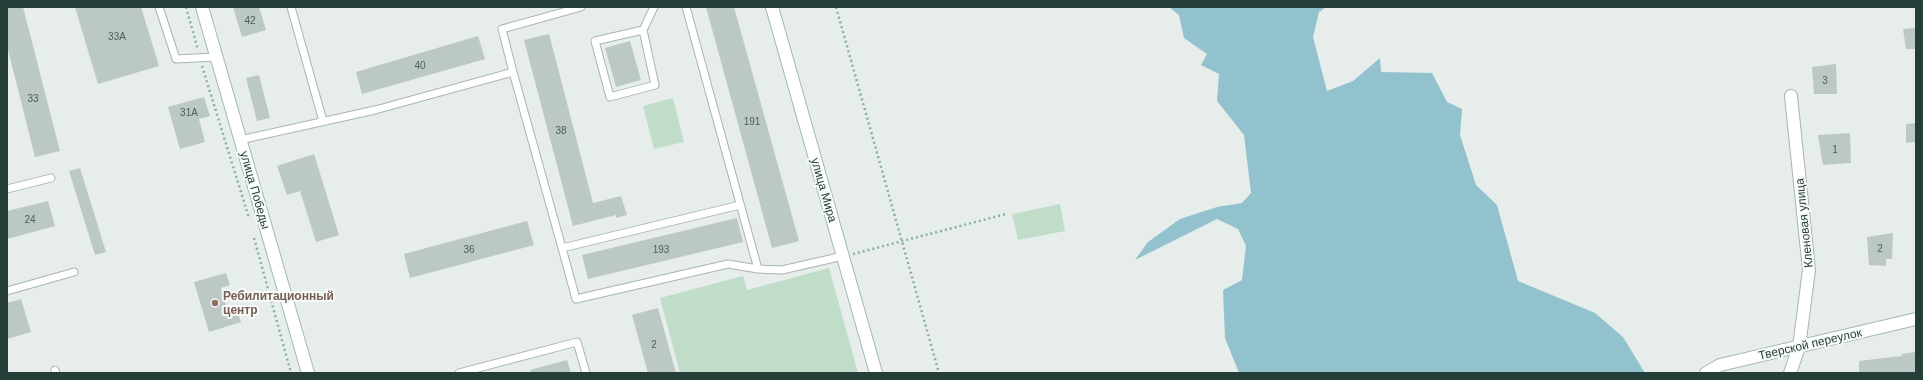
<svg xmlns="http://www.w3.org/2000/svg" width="1923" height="380" font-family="Helvetica,sans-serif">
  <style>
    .green { fill: #c0ddc9 }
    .water { fill: #92c2ce }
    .building { fill: #bbc8c3 }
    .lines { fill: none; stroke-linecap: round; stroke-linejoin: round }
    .lane-casing { stroke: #a9b5b1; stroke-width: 9 }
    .street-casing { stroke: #a9b5b1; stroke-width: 14 }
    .secondary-casing { stroke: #a5b8b2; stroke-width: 14 }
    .path { stroke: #88afa4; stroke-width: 2.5; stroke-dasharray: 2 3; stroke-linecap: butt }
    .lane { stroke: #fff; stroke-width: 7 }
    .street { stroke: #fff; stroke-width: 12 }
    .secondary { stroke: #fff; stroke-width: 12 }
    .education-dot { fill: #8d6e63; stroke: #f6faf8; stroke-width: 1.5 }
    .labels { text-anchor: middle; stroke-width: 4; stroke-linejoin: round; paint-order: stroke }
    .number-label { font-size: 10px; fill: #4b605c }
    .street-label { font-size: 12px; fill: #263e39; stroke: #f6faf8 }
    .education-label { font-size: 12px; font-weight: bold; fill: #785e54; stroke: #f6faf8; text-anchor: start }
  </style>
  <rect width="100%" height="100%" fill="#e6edea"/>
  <path class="green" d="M673 98 684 142 654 149 643 106Z
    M1060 204 1065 231 1018 240 1012 214Z
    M829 268 858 373H680L660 298 743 276 747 290Z"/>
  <path class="water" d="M1169 7H1326L1319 12 1313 37 1327 91 1353 81 1380 58 1381 72 1432 73 1447 102 1462 109 1460 135 1476 185 1497 205 1518 281 1595 313 1623 337 1645 373H1239L1225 338 1223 290 1242 280 1246 246 1238 229 1217 219 1135 260 1148 242 1180 219 1217 207 1242 203 1251 193 1244 135 1217 101 1219 74 1201 65 1207 54 1184 38 1179 15Z"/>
  <path class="building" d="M7 7H23L60 151 35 157 7 46Z
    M75 7H141L159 66 98 84Z
    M233 7H259L266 30 242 37Z
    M706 7H734L799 241 772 248Z
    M1916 28V49H1906L1903 29Z
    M549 34 593 203 621 196 627 215 616 218V215L573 226 524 40Z
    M478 36 485 59 362 94 356 72Z
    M630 41 641 80 616 87 605 48Z
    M1836 64 1837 94H1814L1812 67Z
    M259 75 270 118 257 121 246 78Z
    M204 97 210 116 199 119 205 142 180 149 168 107Z
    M1916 123V142L1906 143V124Z
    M1850 133 1851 163 1823 165 1818 135Z
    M314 154 339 235 316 242 300 191 287 195 277 166Z
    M80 168 106 252 95 255 69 171Z
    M48 201 55 226 7 239V211Z
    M737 218 743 242 588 279 582 255Z
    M527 221 534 245 410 278 404 254Z
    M1893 233 1892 259H1886V266L1869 265 1867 237Z
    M226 273 230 285 221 288 228 312 237 310 241 322 209 332 194 282Z
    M21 299 31 332 7 339V303Z
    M658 308 676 373H648L632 315Z
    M1916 352V373H1859V361L1902 356 1901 354Z
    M567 360 571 373H531L530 370Z"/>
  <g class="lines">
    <defs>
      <path id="lane" d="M159 7 176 59 216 57
        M291 7 323 121
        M686 7 758 269
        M643 30 655 85 610 97 595 41 643 30 654 7
        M513 72 562 248
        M240 140 375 110 513 72 502 29 581 7
        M7 189 51 178
        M740 205 562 248 576 299 728 264 758 269 782 270 843 256
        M7 291 74 272
        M55 370 56 373
        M459 373 577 342 586 373"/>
      <path id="street" d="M1790 373 1799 347 1809 270 1791 96"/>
      <path id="secondary" d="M202 7 308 373
        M772 7 876 373
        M1706 373 1720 365 1916 319"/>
    </defs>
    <use href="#lane" class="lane-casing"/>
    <use href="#street" class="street-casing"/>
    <use href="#secondary" class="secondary-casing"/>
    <path class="path" d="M186 7 198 50
      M836 7 939 373
      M202 66 249 218
      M254 238 291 373
      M853 254 1006 214"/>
    <use href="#lane" class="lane"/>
    <use href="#street" class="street"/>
    <use href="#secondary" class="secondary"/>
  </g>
  <circle class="education-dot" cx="215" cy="303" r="4"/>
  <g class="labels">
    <g class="number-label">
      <text x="250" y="24">42</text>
      <text x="117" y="40">33А</text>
      <text x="420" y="69">40</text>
      <text x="1825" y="84">3</text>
      <text x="33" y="102">33</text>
      <text x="189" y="116">31А</text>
      <text x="752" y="125">191</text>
      <text x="561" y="134">38</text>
      <text x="1835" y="153">1</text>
      <text x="30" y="223">24</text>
      <text x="1880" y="252">2</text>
      <text x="469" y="253">36</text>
      <text x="661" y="253">193</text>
      <text x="654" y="348">2</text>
    </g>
    <g class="street-label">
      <text transform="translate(255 190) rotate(74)" y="4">улица Победы</text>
      <text transform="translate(824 190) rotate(74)" y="4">улица Мира</text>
      <text transform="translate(1804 223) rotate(-96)" y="4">Кленовая улица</text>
      <text transform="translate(1810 344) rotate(-13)" y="4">Тверской переулок</text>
    </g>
    <g class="education-label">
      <text x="223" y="300">Ребилитационный<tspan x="223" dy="14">центр</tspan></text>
    </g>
  </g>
  <rect width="1923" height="380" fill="none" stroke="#263e39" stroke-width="16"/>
</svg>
